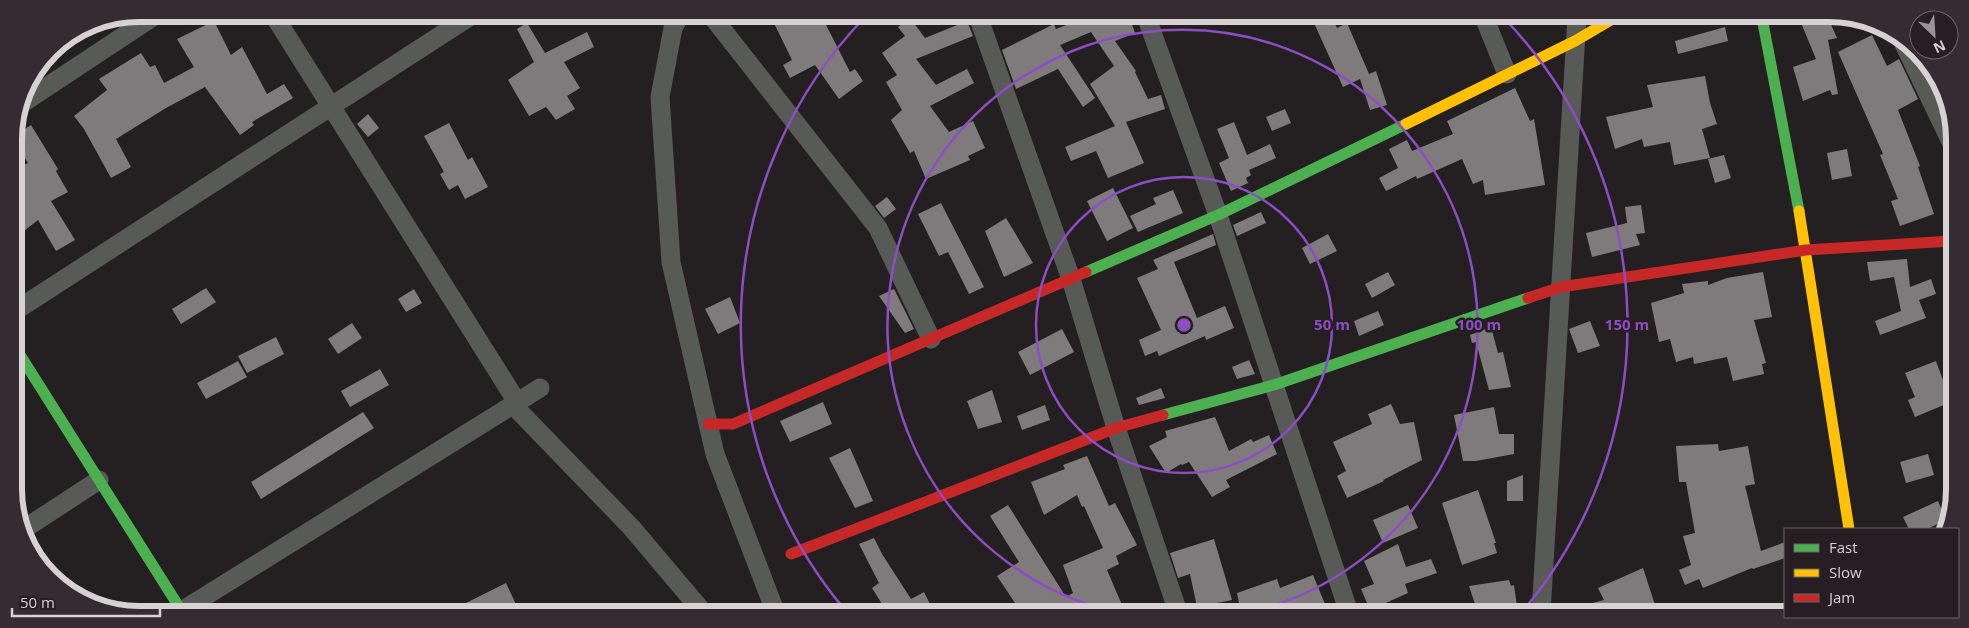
<svg xmlns="http://www.w3.org/2000/svg" width="1969" height="628" font-family="'Open Sans',sans-serif">
  <style>
    .building { fill: #7f7b7d }
    .lines { fill: none; stroke-linecap: round; stroke-linejoin: round }
    .street { stroke: #575a56; stroke-width: 19 }
    .fast { stroke: #4caf50; stroke-width: 11 }
    .slow { stroke: #ffc107; stroke-width: 11 }
    .jam { stroke: #c62828; stroke-width: 11 }
    .ring { fill: none; stroke: #8d4dc3; stroke-width: 2.5 }
    .rim { fill: none; stroke: #d7d1d4; stroke-width: 6 }
    .centre { fill: #8d4dc3; stroke: #261e22; stroke-width: 2.5 }
    .ring-label { font-size: 15px; text-anchor: middle; font-weight: bold; fill: #8d4dc3; stroke: #261e22; stroke-width: 5; stroke-linejoin: round; paint-order: stroke }
  </style>
  <rect width="100%" height="100%" fill="#242022"/>
  <path class="building" d="M770 15H821L850 72 855 69 863 81 839 99 815 65 790 78 783 65 792 60Z
    M1080 16H1129L1135 33 1115 41 1136 71 1135 72 1148 99 1161 95 1165 109 1126 122 1144 163 1108 178 1096 151 1071 161 1065 147 1115 126 1090 84 1114 66 1091 32 1060 45 1095 98 1083 107 1058 69 1016 89 1002 50 1054 24 1056 29 1082 19Z
    M1325 17H1331L1337 28 1347 23 1369 74 1376 71 1387 105 1370 110 1360 79 1343 87 1314 23Z
    M910 18 925 38 967 21 973 36 916 59 936 85 967 69 974 83 930 106 949 132 973 121 985 148 968 156 970 160 926 179 914 151 910 153 891 120 902 110 886 82 897 75 882 53 905 36 898 27Z
    M1799 18H1828L1837 38 1828 40 1838 94 1832 95 1830 90 1803 101 1793 67 1816 59Z
    M214 21 231 55 242 47 267 94 284 84 293 98 252 122 254 125 240 135 205 87 166 108 116 139 131 167 111 178 84 129 74 116 107 90 99 79 141 53 150 67 155 65 164 83 194 67 177 39Z
    M527 23 545 53 587 32 594 47 564 62 580 88 567 96 575 109 556 120 546 107 529 116 508 80 534 62 517 29Z
    M1725 27 1728 41 1678 54 1675 41Z
    M1872 35 1887 66 1899 59 1918 99 1898 110 1920 166 1918 167 1934 214 1900 226 1891 201 1898 199 1880 155 1883 154 1838 52Z
    M1705 76 1710 103 1717 124 1702 129 1710 158 1674 165 1670 142 1644 147 1642 139 1615 149 1606 117 1653 107 1647 85Z
    M1515 88 1530 121 1534 119 1545 185 1485 195 1483 180 1473 184 1462 159 1417 179 1416 176 1386 191 1379 178 1398 168 1389 149 1407 140 1412 151 1453 134 1447 121Z
    M1285 109 1291 123 1272 131 1266 117Z
    M368 114 379 128 368 137 357 124Z
    M1234 122 1247 155 1270 144 1276 158 1249 170 1251 175 1246 178 1248 183 1231 191 1219 163 1229 158 1217 129Z
    M449 123 468 160 472 157 488 187 465 199 458 185 449 190 440 174 444 172 424 136Z
    M31 125 58 169 56 171 68 192 51 201 75 240 56 251 38 220 15 238 14 170 28 163 14 141V136Z
    M1847 149 1852 176 1832 180 1827 153Z
    M1724 155 1731 178 1715 183 1708 159Z
    M1113 188 1133 228 1107 241 1087 201Z
    M1173 190 1183 213 1138 232 1130 216 1156 204 1153 198Z
    M887 197 896 209 884 218 875 206Z
    M941 203 984 287 969 294 948 252 939 256 918 214Z
    M1641 205 1645 233 1636 234 1640 245 1592 257 1586 233 1627 223 1625 207Z
    M1261 212 1266 223 1237 236 1233 225Z
    M1006 218 1033 263 1004 277 985 231Z
    M1213 234 1216 245 1174 262 1197 318 1225 306 1234 328 1206 340 1205 336 1159 356 1157 351 1145 356 1139 340 1161 330 1137 278 1158 269 1153 260Z
    M1328 234 1337 251 1310 264 1302 248Z
    M1907 259 1910 287 1931 279 1936 294 1919 300 1926 318 1880 335 1875 321 1901 311 1894 277 1870 281 1867 262Z
    M1388 272 1395 285 1372 298 1365 284Z
    M1763 272 1772 317 1754 320 1766 363 1762 364 1764 374 1733 381 1727 357 1694 364 1693 357 1676 362 1670 339 1659 342 1651 303 1684 293 1682 284 1708 281V285L1727 278Z
    M206 288 216 302 181 324 172 309Z
    M414 289 422 303 406 312 398 299Z
    M894 289 914 329 905 333 879 296Z
    M730 297 740 323 718 334 705 309Z
    M1378 311 1384 325 1359 336 1354 321Z
    M1590 321 1600 346 1578 353 1569 329Z
    M352 323 362 338 338 354 328 339Z
    M1491 327 1498 353 1503 352 1511 387 1489 390 1476 342 1472 343 1470 335Z
    M1062 329 1074 352 1030 375 1018 352Z
    M276 337 284 354 247 373 238 356Z
    M1249 360 1255 374 1237 379 1232 367Z
    M238 361 247 377 206 399 197 383Z
    M1936 361 1951 402 1915 417 1908 400 1915 397 1905 373Z
    M380 369 389 385 350 407 341 391Z
    M1161 388 1165 398 1139 405 1136 398Z
    M992 390 1002 422 978 429 967 401Z
    M823 402 832 424 790 442 780 421Z
    M1391 404 1400 424 1414 422 1422 460 1383 480 1384 481 1347 498 1337 476 1346 471 1333 442 1372 424 1368 414Z
    M1045 405 1050 420 1022 430 1017 416Z
    M1494 407 1499 434H1514V454L1476 461H1463L1454 415Z
    M363 412 374 428 261 499 251 482Z
    M1215 417 1229 451 1251 439 1253 442 1269 435 1277 454 1226 480 1230 487 1212 497 1189 462 1182 465 1181 464 1166 473 1149 446 1167 437 1165 431Z
    M1718 444 1719 451 1748 446 1755 484 1745 486 1761 551 1785 542V558L1753 569 1752 568 1703 588 1699 579 1685 585 1679 570 1691 565 1683 536 1695 533 1686 482H1679L1676 446Z
    M850 448 873 501 855 508 829 458Z
    M1928 454 1934 475 1906 483 1900 462Z
    M1087 456 1109 506 1115 503 1137 545 1116 556 1119 564 1107 570 1125 612H1021L997 576 1019 562 990 516 1008 505 1066 597 1073 593 1063 565 1103 548 1084 506 1082 507 1077 495 1044 515 1031 482 1065 469 1063 465Z
    M1523 475V501H1507V481Z
    M1478 490 1496 543H1494L1497 553 1462 565 1442 503Z
    M1938 501 1946 520 1927 529H1909L1903 517Z
    M1408 505 1418 528 1383 543 1373 520Z
    M874 538 882 554 911 599 924 592 934 612H887L872 588 879 583 859 544Z
    M1214 539 1232 600 1197 607 1190 574 1178 578 1170 553Z
    M1398 544 1406 567 1431 559 1437 573 1405 584 1408 593 1370 610 1361 589 1374 584 1364 561Z
    M1643 568 1658 614 1575 613 1574 608 1604 600 1598 588Z
    M1313 575 1325 604 1303 613H1241L1237 593 1277 579 1280 588Z
    M1509 580 1511 586 1514 585 1518 613H1478L1469 586Z
    M506 583 519 611H450Z"/>
  <g class="lines">
    <path class="street" d="M273 14 517 402
      M680 15 673 28 660 97 671 262 715 454 775 611
      M711 15 878 228 931 339
      M978 16 1071 279 1116 428 1178 612
      M1146 16 1218 215 1349 613
      M1484 17 1507 74
      M1904 44 1953 146
      M21 104 157 14
      M15 311 472 15
      M513 405 631 527 702 611
      M24 529 99 480
      M183 610 540 388
      M1541 613 1577 17"/>
    <path class="fast" d="M1762 18 1799 211
      M1086 272 1218 215 1406 124
      M15 347 181 610
      M1163 415 1274 385 1528 298"/>
    <path class="slow" d="M1406 124 1575 41 1616 17
      M1799 211 1849 529"/>
    <path class="jam" d="M1528 298 1561 287 1806 250 1952 241
      M708 424H733L1086 272
      M791 554 1116 428 1163 415"/>
  </g>
  <g class="ring">
    <circle cx="1184" cy="325" r="148"/>
    <path d="M1115 612A295 295 0 1 1 1250 612"/>
    <path d="M845 610A443 443 0 0 1 865 17M1503 17A443 443 0 0 1 1521 613"/>
  </g>
  <path d="M0 0H1969V628H0ZM139 22H1829A117 117 0 0 1 1946 139V489A117 117 0 0 1 1829 606H139A117 117 0 0 1 22 489V139A117 117 0 0 1 139 22Z" fill="#342c30" fill-rule="evenodd"/>
  <path class="rim" d="M139 22H1829A117 117 0 0 1 1946 139V489A117 117 0 0 1 1829 606H139A117 117 0 0 1 22 489V139A117 117 0 0 1 139 22Z"/>
  <circle cx="1184" cy="325" r="8" class="centre"/>
  <g class="ring-label">
    <text x="1332" y="330">50 m</text>
    <text x="1479" y="330">100 m</text>
    <text x="1627" y="330">150 m</text>
  </g>
  <rect x="1784" y="528" width="175" height="90" fill="#261e22" stroke="#6d6669"/>
  <rect x="1794" y="544" width="25" height="8" fill="#4caf50" stroke="#6d6669"/>
  <text x="1829" y="553" font-size="15" fill="#d7d1d4">Fast</text>
  <rect x="1794" y="569" width="25" height="8" fill="#ffc107" stroke="#6d6669"/>
  <text x="1829" y="578" font-size="15" fill="#d7d1d4">Slow</text>
  <rect x="1794" y="594" width="25" height="8" fill="#c62828" stroke="#6d6669"/>
  <text x="1829" y="603" font-size="15" fill="#d7d1d4">Jam</text>
  <g transform="translate(1934 35) rotate(155)"><circle r="24" fill="#261e22" stroke="#6d6669"/>
  <path d="M0-4L9 19L0 12L-9 19Z" fill="#989396"/>
  <text y="-8" font-size="14" font-weight="bold" text-anchor="middle" fill="#d7d1d4">N</text>
  </g>
  <path d="M12 608v8h148v-8" fill="none" stroke="#d7d1d4" stroke-width="2.5"/>
  <text x="20" y="608" font-size="15" fill="#d7d1d4" stroke="#261e22" stroke-width="4" paint-order="stroke">50 m</text>
</svg>
